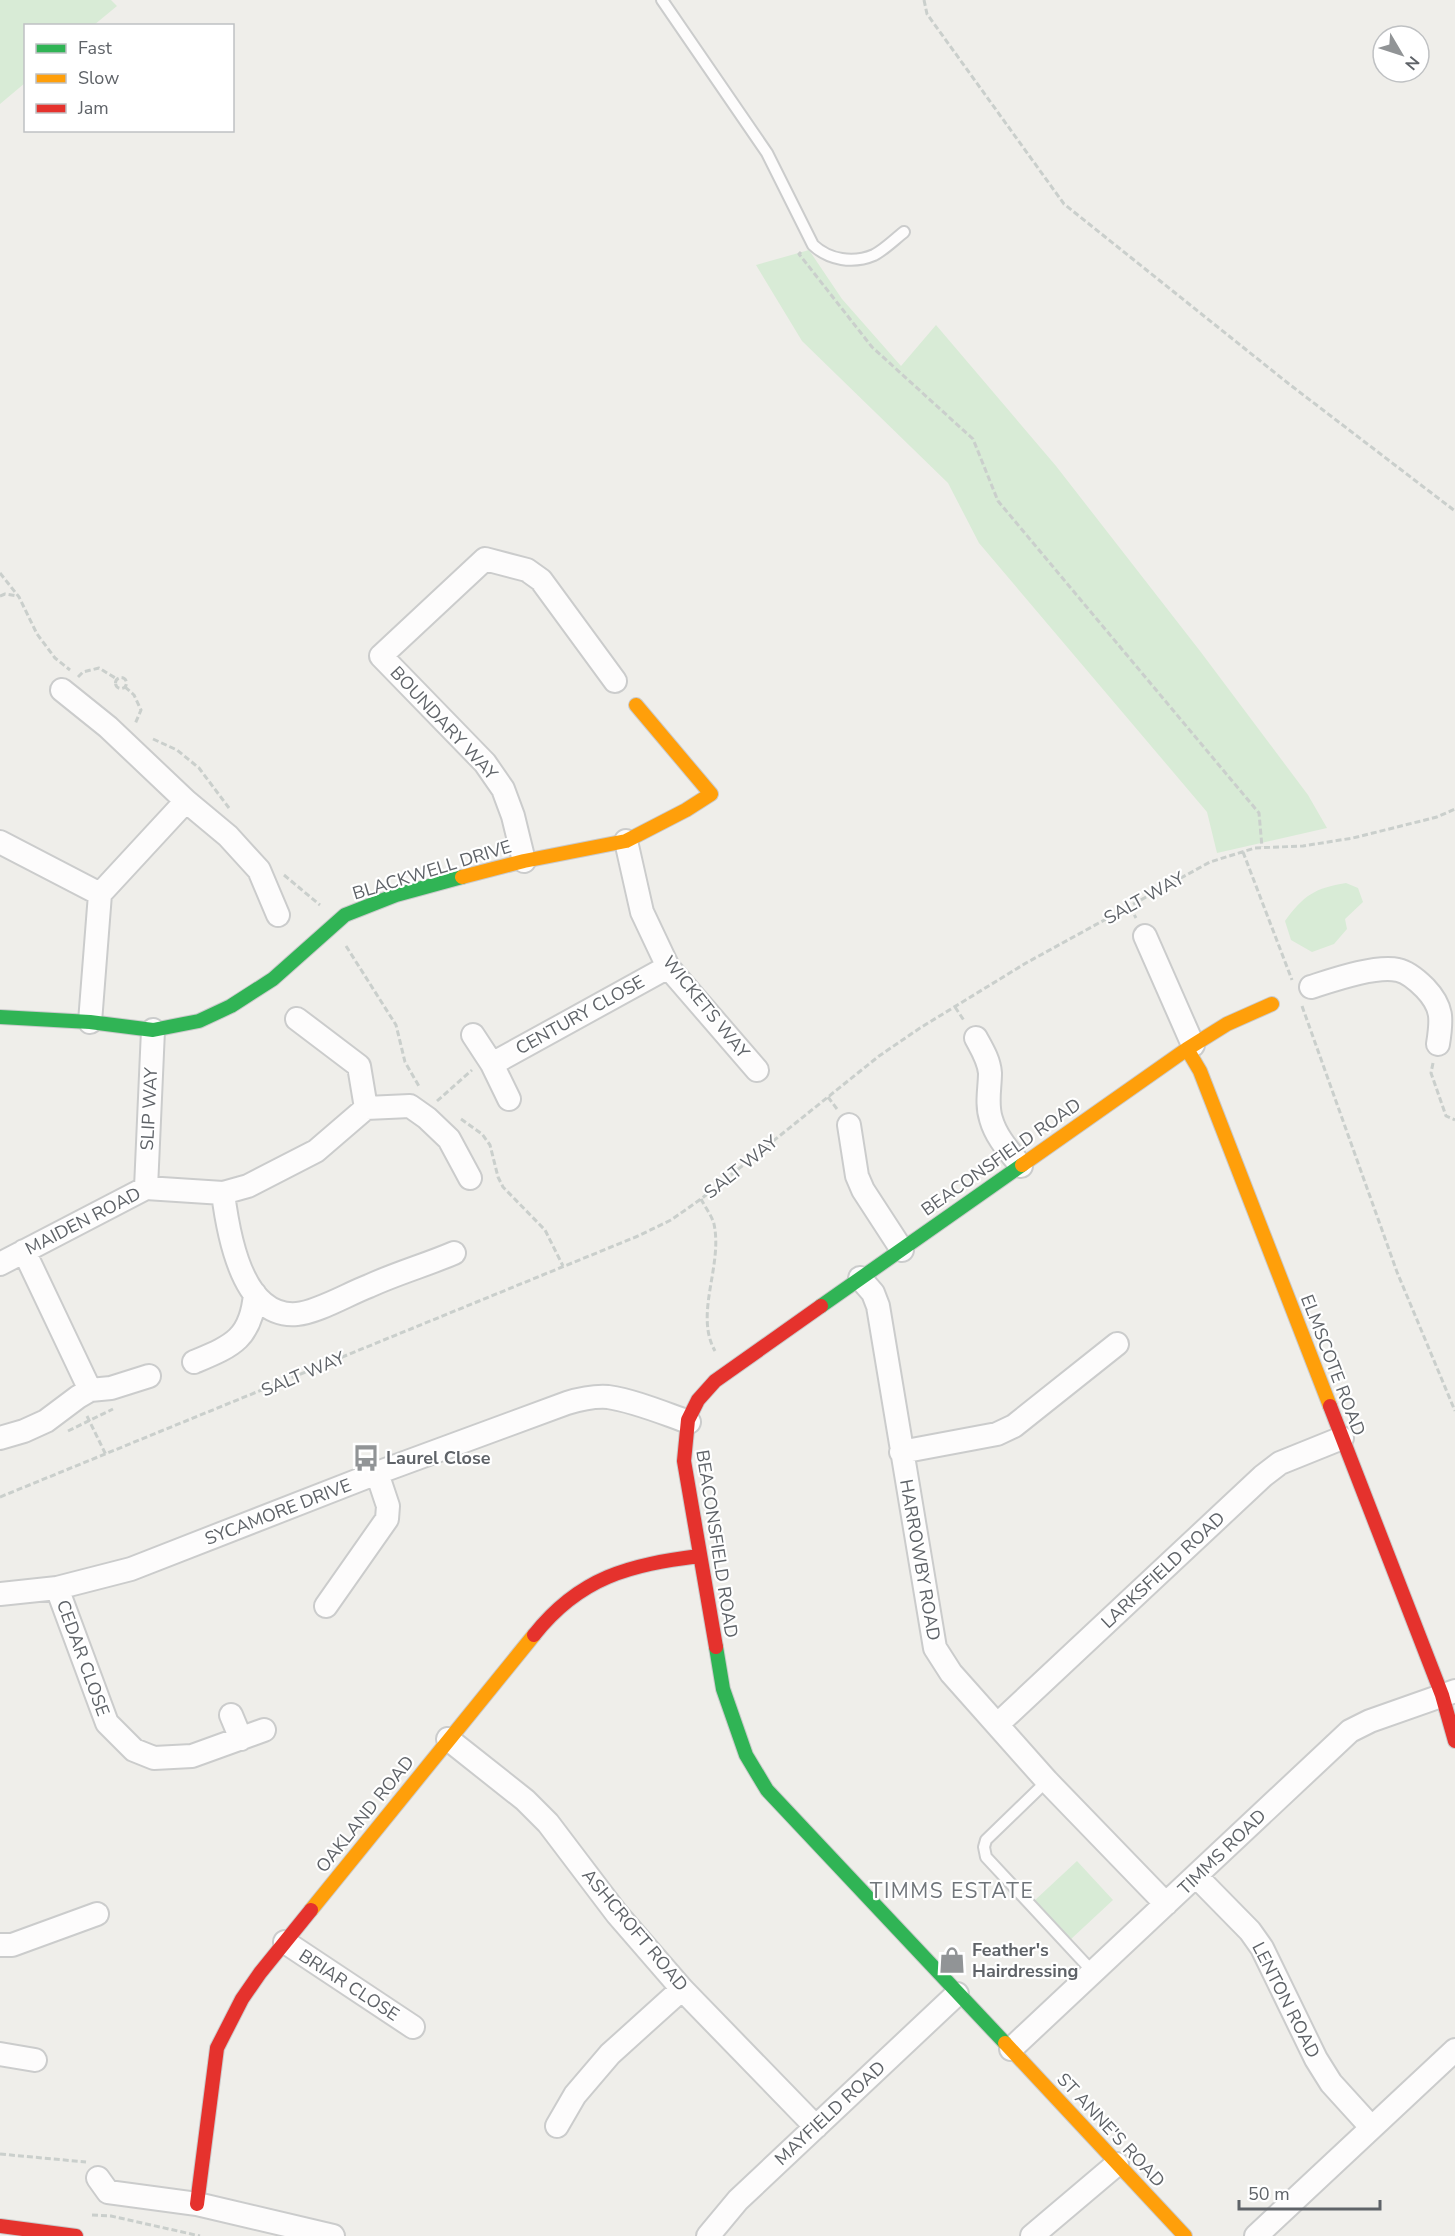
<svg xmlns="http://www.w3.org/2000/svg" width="1455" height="2236" font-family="'Nunito Sans',sans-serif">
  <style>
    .green { fill: #d8ebd6 }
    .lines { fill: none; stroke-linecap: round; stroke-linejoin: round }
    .lane-casing { stroke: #cbcccc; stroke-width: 14 }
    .street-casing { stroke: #cbcccc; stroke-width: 26 }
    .fast-casing { stroke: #cacacb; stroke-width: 16 }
    .slow-casing { stroke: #cacacb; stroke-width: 16 }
    .jam-casing { stroke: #cacacb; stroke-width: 16 }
    .path { stroke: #cacfcc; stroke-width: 3; stroke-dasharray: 6 3; stroke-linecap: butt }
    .lane { stroke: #fdfcfc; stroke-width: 10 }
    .street { stroke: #fdfcfc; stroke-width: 22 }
    .fast { stroke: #30b455; stroke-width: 14 }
    .slow { stroke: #ff9f0a; stroke-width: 14 }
    .jam { stroke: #e5322d; stroke-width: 14 }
    .labels { text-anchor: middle; stroke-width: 4.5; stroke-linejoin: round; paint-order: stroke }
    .street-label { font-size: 18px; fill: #5f6368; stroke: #fff }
    .poi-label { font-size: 18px; font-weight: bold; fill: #5f6368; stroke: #fff; text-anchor: start }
    .quarter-label { font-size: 21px; letter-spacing: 1.5px; fill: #70757a; stroke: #fff }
  </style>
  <rect width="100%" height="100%" fill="#efeeea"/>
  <path class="green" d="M0 0H111L117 6 94 25 26 26 25 83 0 104Z
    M809 250 842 299 901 366 936 325 1056 466 1200 651 1308 795 1327 828 1217 853 1207 812 979 543 948 483 802 341 756 265Z
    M1346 883 1358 888 1363 902 1345 919 1347 929 1334 944 1312 952 1291 940 1285 921C1304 895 1315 888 1346 883Z
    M1077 1861 1113 1900 1070 1940 1034 1901Z"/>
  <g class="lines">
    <defs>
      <path id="lane" d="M662 0 767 153 813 245C829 260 853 264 874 255 884 250 895 239 904 232
        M1047 1781 986 1840 984 1847 986 1857 1093 1972"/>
      <path id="street" d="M62 690 108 727 186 801
        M626 841 642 912 668 967 757 1070
        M0 842 100 894
        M524 861 513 816 503 789 485 763 381 656 485 559 527 570 541 580 615 681
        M1145 936 1193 1045
        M1311 987C1333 980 1376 965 1398 970 1408 972 1418 981 1425 988 1443 1007 1442 1019 1438 1044
        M297 1019 359 1066 366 1108
        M90 1022 100 894 186 801 228 836 259 870 278 915
        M473 1035 492 1064 509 1099
        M976 1038C982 1049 989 1060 990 1073 990 1088 986 1104 991 1119 996 1137 1009 1151 1021 1166
        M492 1064 668 967
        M849 1125 857 1176 863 1190 902 1250
        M146 1188 153 1030
        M223 1193C228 1233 242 1319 297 1314 318 1312 348 1294 369 1286 397 1273 426 1265 454 1253
        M24 1251 90 1390
        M0 1264 146 1188 223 1193 248 1186 316 1151 366 1108 410 1106 427 1118 449 1139 470 1178
        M860 1278 873 1293 878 1306 935 1648 951 1673 1047 1781 1166 1904
        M194 1362C232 1346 251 1339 255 1294
        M0 1438 24 1431 46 1421 78 1397 90 1390 111 1388 149 1376
        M901 1452 997 1434 1014 1426 1117 1344
        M57 1588 107 1723 134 1750 154 1758 192 1756 264 1730
        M0 1594 57 1588 131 1569 377 1473 567 1403C580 1399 594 1396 608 1397 635 1401 663 1413 689 1422
        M326 1606 387 1519 388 1506 377 1473
        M231 1715 241 1739
        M998 1724 1263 1476 1280 1463 1342 1438
        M448 1739 525 1800 548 1823 617 1914 682 1989 816 2127
        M1196 1876 1250 1931 1262 1948 1316 2059 1331 2083 1371 2127
        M285 1942 413 2027
        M0 1945H12L97 1914
        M1011 2049 1350 1731 1370 1721 1455 1691
        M0 2054 35 2060
        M557 2126 575 2095 610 2054 682 1989
        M98 2178 108 2192 197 2204 333 2236
        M708 2236 738 2200 957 1994
        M1032 2236 1117 2164
        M1256 2236 1455 2050"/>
      <path id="fast" d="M0 1017 90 1022 153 1030 199 1021 231 1006 273 979 345 915 396 895 462 877
        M821 1306 1022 1165
        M716 1647 723 1689 746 1755 767 1790 1005 2043"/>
      <path id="slow" d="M462 877 524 861 626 841 686 810 711 794 636 705
        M1187 1049 1200 1071 1330 1406
        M1022 1165 1187 1049 1227 1024 1272 1004
        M311 1910 534 1635
        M1005 2043 1185 2236"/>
      <path id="jam" d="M1330 1406 1442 1695 1455 1741
        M534 1635C580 1577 629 1565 699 1556
        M716 1647 684 1461 688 1420 698 1400 715 1381 821 1306
        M197 2204 217 2048 242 1999 260 1973 311 1910
        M0 2226 76 2236"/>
    </defs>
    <use href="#lane" class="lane-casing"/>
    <use href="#street" class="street-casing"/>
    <use href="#fast" class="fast-casing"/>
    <use href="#slow" class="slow-casing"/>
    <use href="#jam" class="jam-casing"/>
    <path class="path" d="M924 0 927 14 1064 204 1289 384 1455 511
      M801 252 799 254 872 347 973 439 998 501 1259 813 1262 847
      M0 573 19 597 37 634 55 658 70 670
      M0 596 5 594 17 596
      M78 677 83 672 99 668 117 679
      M115.5 683a5.5 5.5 0 1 1 11 0a5.5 5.5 0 1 1-11 0Z
      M125 687 134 695 141 710 135 724
      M153 739 177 750 199 768 229 808
      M1243 852 1292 980
      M284 875 320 905
      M1130 907 1136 918
      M346 946 396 1025 405 1062 420 1088
      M1302 1006 1397 1272 1455 1411
      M955 1007 965 1022
      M1433 1063 1431 1073 1446 1116 1455 1120
      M828 1097 837 1109
      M437 1101 472 1070
      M461 1119 482 1134 490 1145 498 1177 503 1187 545 1230 563 1266
      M701 1199C705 1207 712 1216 714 1224 723 1266 694 1314 715 1351
      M87 1416 106 1455
      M68 1431 113 1409
      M0 1497 638 1236 671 1220 701 1199 879 1056 920 1028 1026 963 1210 862 1255 848 1303 846 1353 838 1437 817 1455 809
      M0 2154 86 2162
      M92 2215 111 2216 200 2236"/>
    <use href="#lane" class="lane"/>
    <use href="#street" class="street"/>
    <use href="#fast" class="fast"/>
    <use href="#slow" class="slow"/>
    <use href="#jam" class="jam"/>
  </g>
  <defs>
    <symbol id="bus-bare" viewBox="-9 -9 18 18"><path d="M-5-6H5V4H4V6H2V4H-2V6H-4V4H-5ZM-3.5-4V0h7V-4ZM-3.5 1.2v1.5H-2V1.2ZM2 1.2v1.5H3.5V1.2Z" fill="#919496" stroke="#fff" stroke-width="2.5" paint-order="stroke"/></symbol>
    <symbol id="shop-bare" viewBox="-9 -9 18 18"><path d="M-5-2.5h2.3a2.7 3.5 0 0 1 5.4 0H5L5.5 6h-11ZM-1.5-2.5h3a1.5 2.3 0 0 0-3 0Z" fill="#919496" stroke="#fff" stroke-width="2.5" paint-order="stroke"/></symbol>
  </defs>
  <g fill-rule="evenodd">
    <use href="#bus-bare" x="347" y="1439" width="38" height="38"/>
    <use href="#shop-bare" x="933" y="1941" width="38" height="38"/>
  </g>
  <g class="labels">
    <g class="street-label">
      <text transform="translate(444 723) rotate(47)" y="6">BOUNDARY WAY</text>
      <text transform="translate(432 870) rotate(-17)" y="6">BLACKWELL DRIVE</text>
      <text transform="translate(1144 898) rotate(-29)" y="6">SALT WAY</text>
      <text transform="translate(706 1007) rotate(51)" y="6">WICKETS WAY</text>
      <text transform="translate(580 1015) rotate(-29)" y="6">CENTURY CLOSE</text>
      <text transform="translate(149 1109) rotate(-87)" y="6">SLIP WAY</text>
      <text transform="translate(1001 1157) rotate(-35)" y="6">BEACONSFIELD ROAD</text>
      <text transform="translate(741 1167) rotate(-39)" y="6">SALT WAY</text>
      <text transform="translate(83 1221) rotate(-27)" y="6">MAIDEN ROAD</text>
      <text transform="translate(1333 1365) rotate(69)" y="6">ELMSCOTE ROAD</text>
      <text transform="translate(303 1374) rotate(-23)" y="6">SALT WAY</text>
      <text transform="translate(278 1512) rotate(-21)" y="6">SYCAMORE DRIVE</text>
      <text transform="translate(717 1544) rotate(81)" y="6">BEACONSFIELD ROAD</text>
      <text transform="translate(920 1560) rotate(80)" y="6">HARROWBY ROAD</text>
      <text transform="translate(1163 1570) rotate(-43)" y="6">LARKSFIELD ROAD</text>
      <text transform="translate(83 1658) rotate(70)" y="6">CEDAR CLOSE</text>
      <text transform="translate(365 1814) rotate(-51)" y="6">OAKLAND ROAD</text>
      <text transform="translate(1222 1852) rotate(-44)" y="6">TIMMS ROAD</text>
      <text transform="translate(635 1930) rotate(50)" y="6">ASHCROFT ROAD</text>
      <text transform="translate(349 1985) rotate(33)" y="6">BRIAR CLOSE</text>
      <text transform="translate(1286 2000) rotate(63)" y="6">LENTON ROAD</text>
      <text transform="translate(830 2113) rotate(-43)" y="6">MAYFIELD ROAD</text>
      <text transform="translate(1111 2130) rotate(47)" y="6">ST ANNE'S ROAD</text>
    </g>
    <g class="poi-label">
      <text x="386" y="1464">Laurel Close</text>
      <text x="972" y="1956">Feather's<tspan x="972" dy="21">Hairdressing</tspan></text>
    </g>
    <g class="quarter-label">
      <text x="952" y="1898">TIMMS ESTATE</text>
    </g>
  </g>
  <rect x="24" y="24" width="210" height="108" fill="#ffffff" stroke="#bfc1c3" stroke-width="1.5"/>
  <rect x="36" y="44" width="30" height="9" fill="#30b455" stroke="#bfc1c3" stroke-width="1.5"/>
  <text x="78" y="54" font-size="18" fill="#5f6368">Fast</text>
  <rect x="36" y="74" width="30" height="9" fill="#ff9f0a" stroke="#bfc1c3" stroke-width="1.5"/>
  <text x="78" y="84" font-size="18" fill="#5f6368">Slow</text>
  <rect x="36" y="104" width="30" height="9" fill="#e5322d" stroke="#bfc1c3" stroke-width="1.5"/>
  <text x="78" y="114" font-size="18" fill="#5f6368">Jam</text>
  <g transform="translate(1401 54) rotate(129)"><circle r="28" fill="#ffffff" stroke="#bfc1c3" stroke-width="1.5"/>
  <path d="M0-4.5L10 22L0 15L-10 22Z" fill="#919496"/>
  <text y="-9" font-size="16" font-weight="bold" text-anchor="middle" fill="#5f6368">N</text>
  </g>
  <path d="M1239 2200v9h141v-9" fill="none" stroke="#5f6368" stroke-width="3"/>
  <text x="1248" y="2200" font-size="18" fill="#5f6368" stroke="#ffffff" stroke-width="4.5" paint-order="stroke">50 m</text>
</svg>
